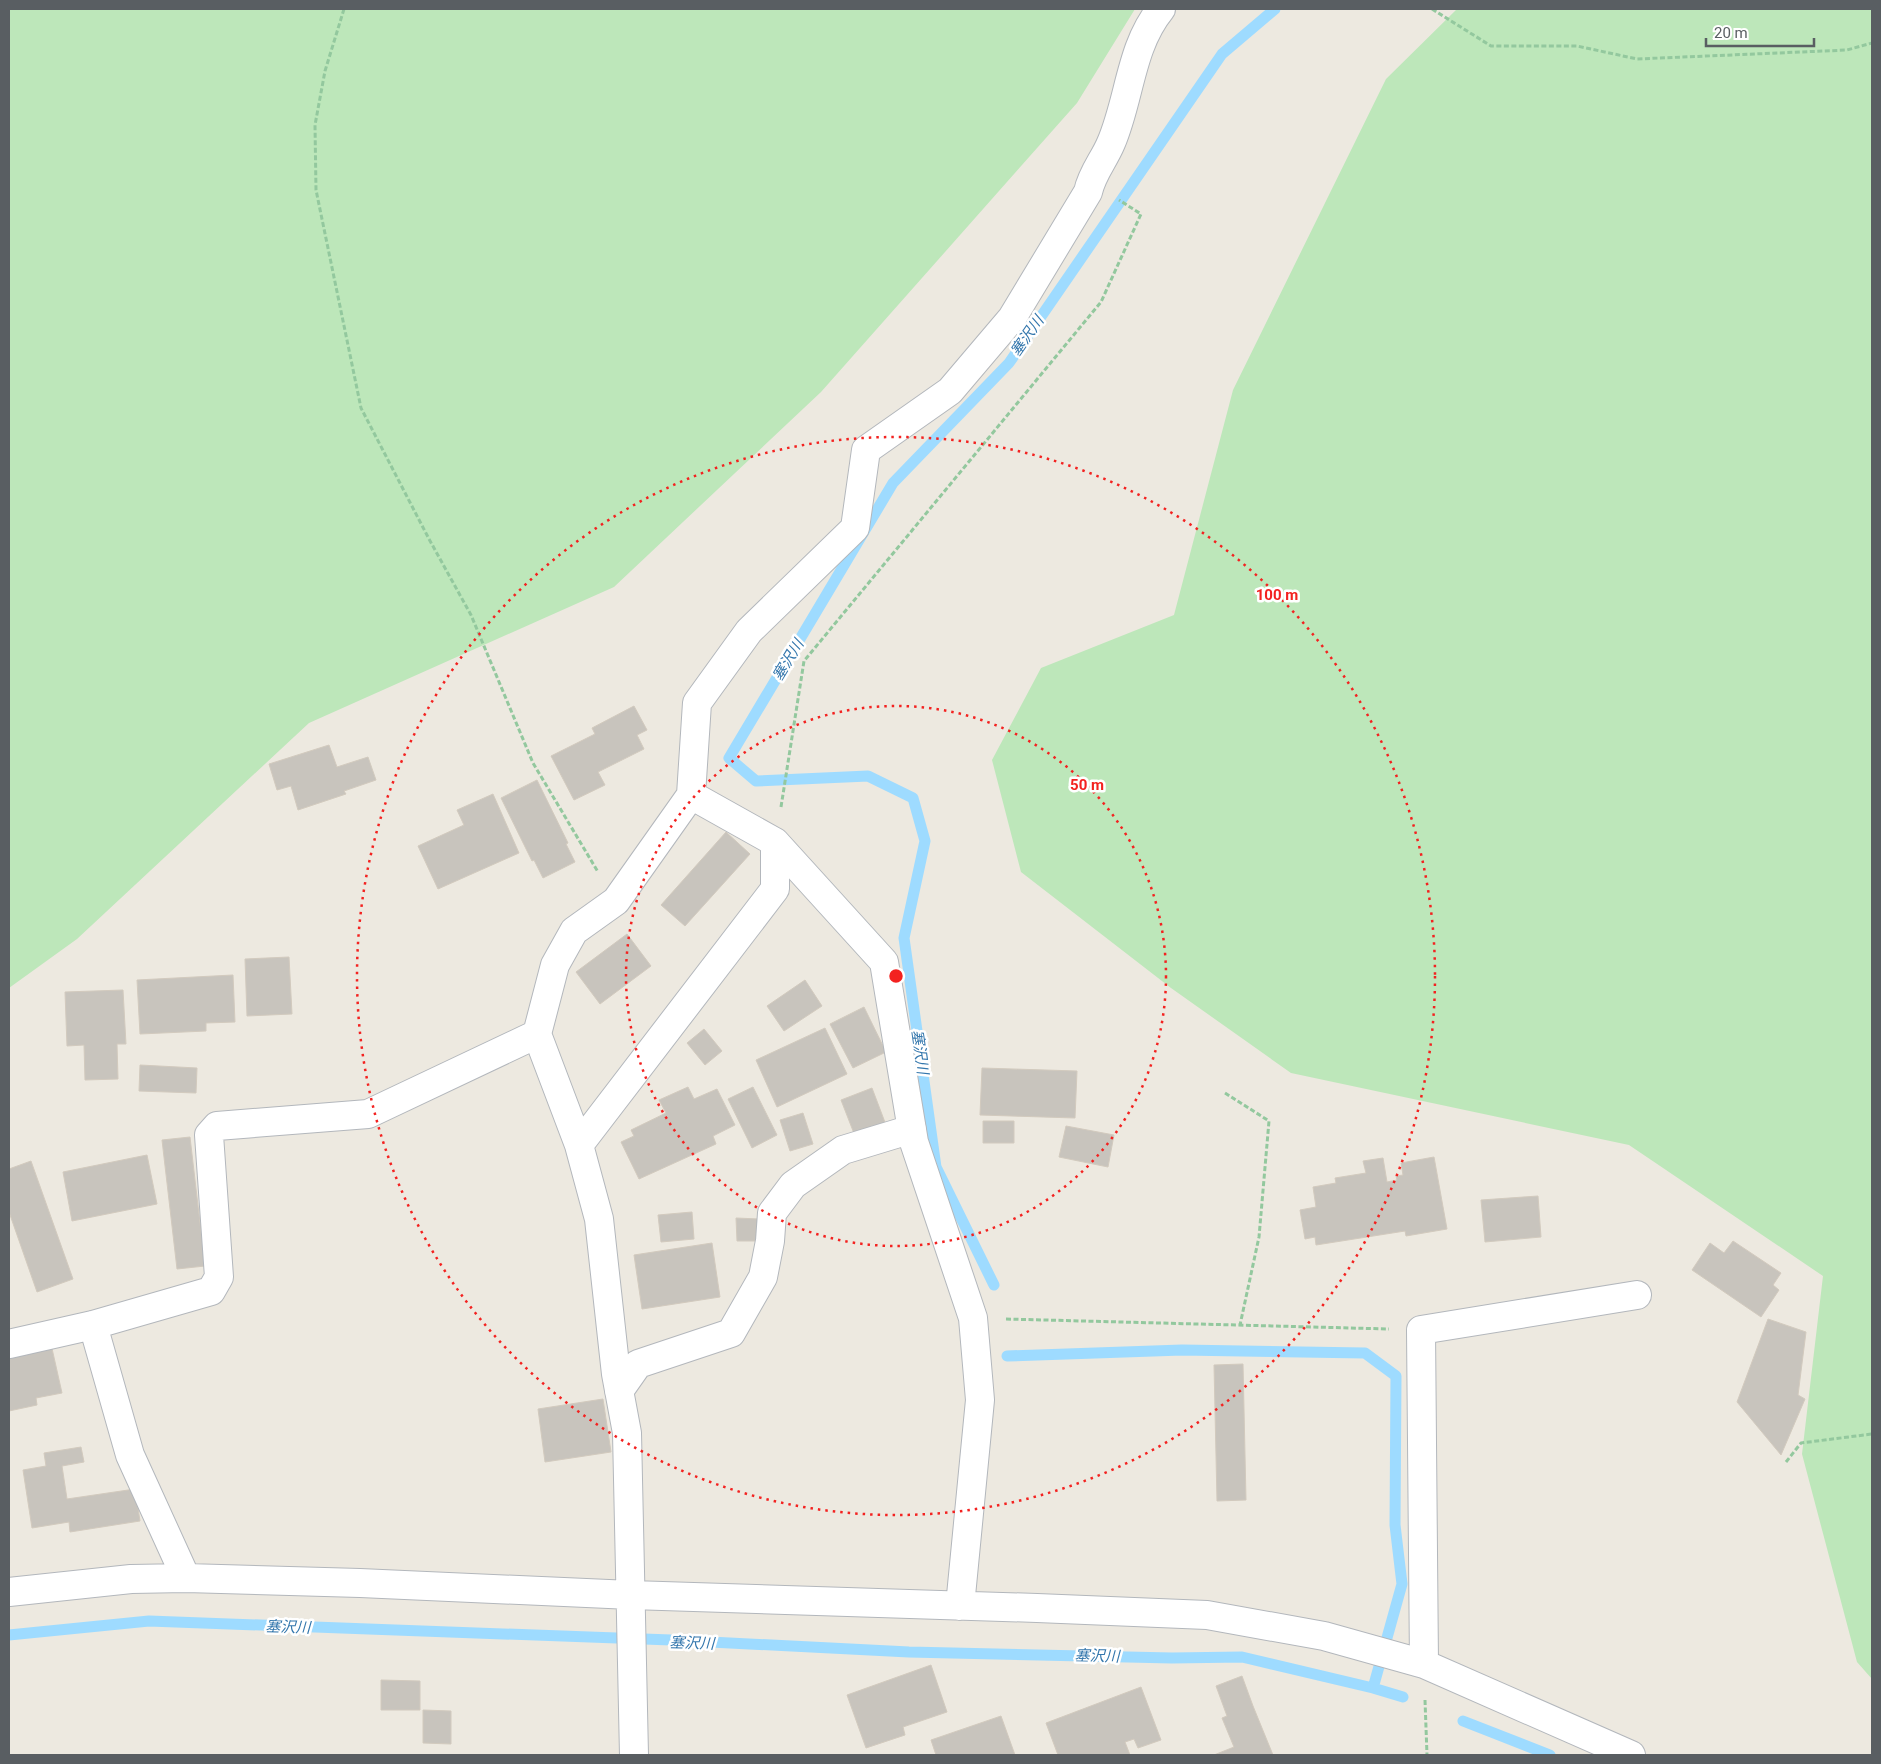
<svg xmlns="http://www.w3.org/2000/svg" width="1881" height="1764" font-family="Roboto,'Noto Sans JP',sans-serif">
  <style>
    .green { fill: #bde7ba }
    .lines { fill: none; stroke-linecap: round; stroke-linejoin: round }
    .stream { stroke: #9edbff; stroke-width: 11 }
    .building { fill: #c8c4bd; stroke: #d2cabe }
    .minor-casing { stroke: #b3b7bc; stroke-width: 30 }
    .path { stroke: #93c89e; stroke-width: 3; stroke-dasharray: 5 2.5; stroke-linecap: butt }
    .minor { stroke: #fff; stroke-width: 28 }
    .ring { fill: none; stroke: #f32220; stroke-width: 2.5; stroke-dasharray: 2.5 5 }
    .labels { text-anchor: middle; stroke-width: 5; stroke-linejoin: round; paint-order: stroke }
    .water-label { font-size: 15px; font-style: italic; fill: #3477ad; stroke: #fff }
    .centre { fill: #f32220; stroke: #fff; stroke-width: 2.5 }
    .ring-label { font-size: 15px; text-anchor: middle; font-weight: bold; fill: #f32220; stroke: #fff; stroke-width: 5; stroke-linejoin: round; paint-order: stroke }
  </style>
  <rect width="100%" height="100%" fill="#ede9e0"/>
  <path class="green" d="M9 9H1135L1077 103 821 392 614 587 309 723 77 939 9 988Z
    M1457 9H1872V1679L1857 1662 1802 1454 1823 1276 1629 1145 1291 1073 1171 988 1021 872 992 760 1041 668 1174 615 1233 390 1386 79Z"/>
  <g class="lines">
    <path class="stream" d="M994 1285 936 1167 904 938 925 841 913 798 868 776 756 781 729 758 893 483 1009 363 1222 54 1275 9
      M1007 1356 1182 1350 1365 1353 1396 1376 1395 1525 1402 1584 1373 1688
      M9 1635 149 1621 671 1640 909 1652 1172 1658 1242 1657 1373 1688 1403 1697
      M1463 1721 1550 1755"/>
  </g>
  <path class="building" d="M634 706 647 730 637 735 644 749 598 772 605 785 574 800 551 756 595 734 592 728Z
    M329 745 337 767 368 757 376 780 344 791 346 794 298 810 291 786 277 790 269 764Z
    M537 780 568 843 566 844 575 862 543 878 534 860 532 861 501 798Z
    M493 794 519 853 438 889 418 846 464 825 457 810Z
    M726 832 750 854 685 926 661 905Z
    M627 934 651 966 600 1004 576 972Z
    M289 957 292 1014 247 1016 245 959Z
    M233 975 235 1022 206 1023V1031L140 1034 137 980Z
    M805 980 822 1006 784 1031 767 1006Z
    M123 990 126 1044H117L118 1079 85 1080 84 1045 67 1046 65 992Z
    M864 1007 886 1052 853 1068 830 1024Z
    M825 1028 847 1074 777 1107 756 1060Z
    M704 1029 722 1051 705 1065 687 1043Z
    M140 1065 197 1068 196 1093 139 1091Z
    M982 1068 1077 1071 1075 1118 980 1115Z
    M688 1087 694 1099 717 1089 735 1125 713 1136 716 1144 639 1179 621 1142 634 1136 631 1130 666 1113 659 1100Z
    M753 1087 777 1135 752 1148 728 1099Z
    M872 1088 886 1125 855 1136 841 1100Z
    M803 1113 813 1144 790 1151 780 1120Z
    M983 1121H1014V1143H983Z
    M1066 1126 1114 1135 1108 1167 1059 1157Z
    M190 1137 205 1266 177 1269 162 1140Z
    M147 1155 157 1204 72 1221 63 1172Z
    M1434 1157 1447 1229 1406 1236 1405 1231 1316 1245 1315 1237 1305 1239 1300 1210 1316 1207 1313 1187 1336 1183 1335 1178 1366 1173 1363 1161 1383 1158 1387 1182 1397 1180 1396 1176 1403 1175 1401 1163Z
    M31 1161 73 1279 37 1292 9 1212V1169Z
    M1538 1196 1541 1237 1485 1242 1481 1200Z
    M692 1212 694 1239 661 1242 658 1215Z
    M736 1218 759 1219V1241H737Z
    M1733 1241 1781 1273 1773 1285 1779 1290 1761 1317 1692 1270 1710 1243 1724 1253Z
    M712 1243 720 1297 642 1309 634 1255Z
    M1768 1319 1806 1332 1798 1395 1805 1399 1781 1455 1737 1402Z
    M51 1344 62 1393 36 1398 37 1405 9 1411V1354Z
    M1243 1364 1246 1500 1217 1501 1214 1365Z
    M603 1399 611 1452 545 1462 538 1409Z
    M81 1447 84 1462 62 1466 67 1499 135 1489 140 1521 70 1532 69 1522 32 1528 23 1470 46 1466 44 1453Z
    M931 1665 947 1712 903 1727 905 1735 866 1748 847 1695Z
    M1242 1676 1253 1706 1273 1755H1214L1234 1747 1222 1718 1227 1716 1216 1686Z
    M381 1680 420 1681V1710H381Z
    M1141 1687 1161 1740 1138 1748 1134 1739 1125 1742 1130 1755H1058L1046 1723Z
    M423 1710 451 1711V1744L423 1743Z
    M1001 1716 1015 1755H936L931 1740Z"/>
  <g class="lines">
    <defs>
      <path id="minor" d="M579 1145 775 889V842
        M93 1325 130 1455 186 1578
        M9 1344 93 1325 211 1291 219 1277 209 1135 217 1126 368 1114 537 1034
        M619 1391 638 1364 731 1333 763 1277 770 1241 772 1213 793 1185 843 1150 912 1129
        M9 1592 131 1579 186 1578 360 1583 631 1595 1037 1608 1207 1615 1324 1636 1424 1664 1631 1755
        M960 1606 980 1400 973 1318 914 1142 884 962 775 842 691 795 697 703 749 631 855 528 866 450 950 391 1012 318 1088 192C1092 173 1104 160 1111 143 1130 99 1130 47 1161 9
        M1424 1664 1421 1330 1637 1295
        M634 1755 627 1433 616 1374 599 1219 579 1145 537 1034 555 965 574 931 616 901 691 795"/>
    </defs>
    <use href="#minor" class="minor-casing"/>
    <path class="path" d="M344 9 325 71 315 125 316 190 361 408 429 539 471 615 533 763 598 872
      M1432 9 1491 46H1577L1637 59 1847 50 1872 43
      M781 807 804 661 1101 302 1141 214 1119 200
      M1225 1093 1269 1121 1259 1237 1240 1325
      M1006 1319 1389 1329
      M1786 1462 1801 1443 1872 1434
      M1425 1700 1427 1755"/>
    <use href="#minor" class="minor"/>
  </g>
  <g class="ring">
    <circle cx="896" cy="976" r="270"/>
    <circle cx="896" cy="976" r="539"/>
  </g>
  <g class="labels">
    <g class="water-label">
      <text transform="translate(1027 336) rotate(-55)" y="5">塞沢川</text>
      <text transform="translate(788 660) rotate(-59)" y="5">塞沢川</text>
      <text transform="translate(920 1052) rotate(82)" y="5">塞沢川</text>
      <text transform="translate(288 1627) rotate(2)" y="5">塞沢川</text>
      <text transform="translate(692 1643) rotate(2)" y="5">塞沢川</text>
      <text transform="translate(1097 1656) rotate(1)" y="5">塞沢川</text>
    </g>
  </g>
  <circle cx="896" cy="976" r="8" class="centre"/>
  <g class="ring-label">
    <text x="1277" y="600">100 m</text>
    <text x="1087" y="790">50 m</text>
  </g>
  <rect width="1881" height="1764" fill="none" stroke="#595e62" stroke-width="20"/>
  <path d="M1706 38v8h108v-8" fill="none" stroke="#595e62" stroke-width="2.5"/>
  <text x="1714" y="38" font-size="15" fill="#595e62" stroke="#ffffff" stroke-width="4" paint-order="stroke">20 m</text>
</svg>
